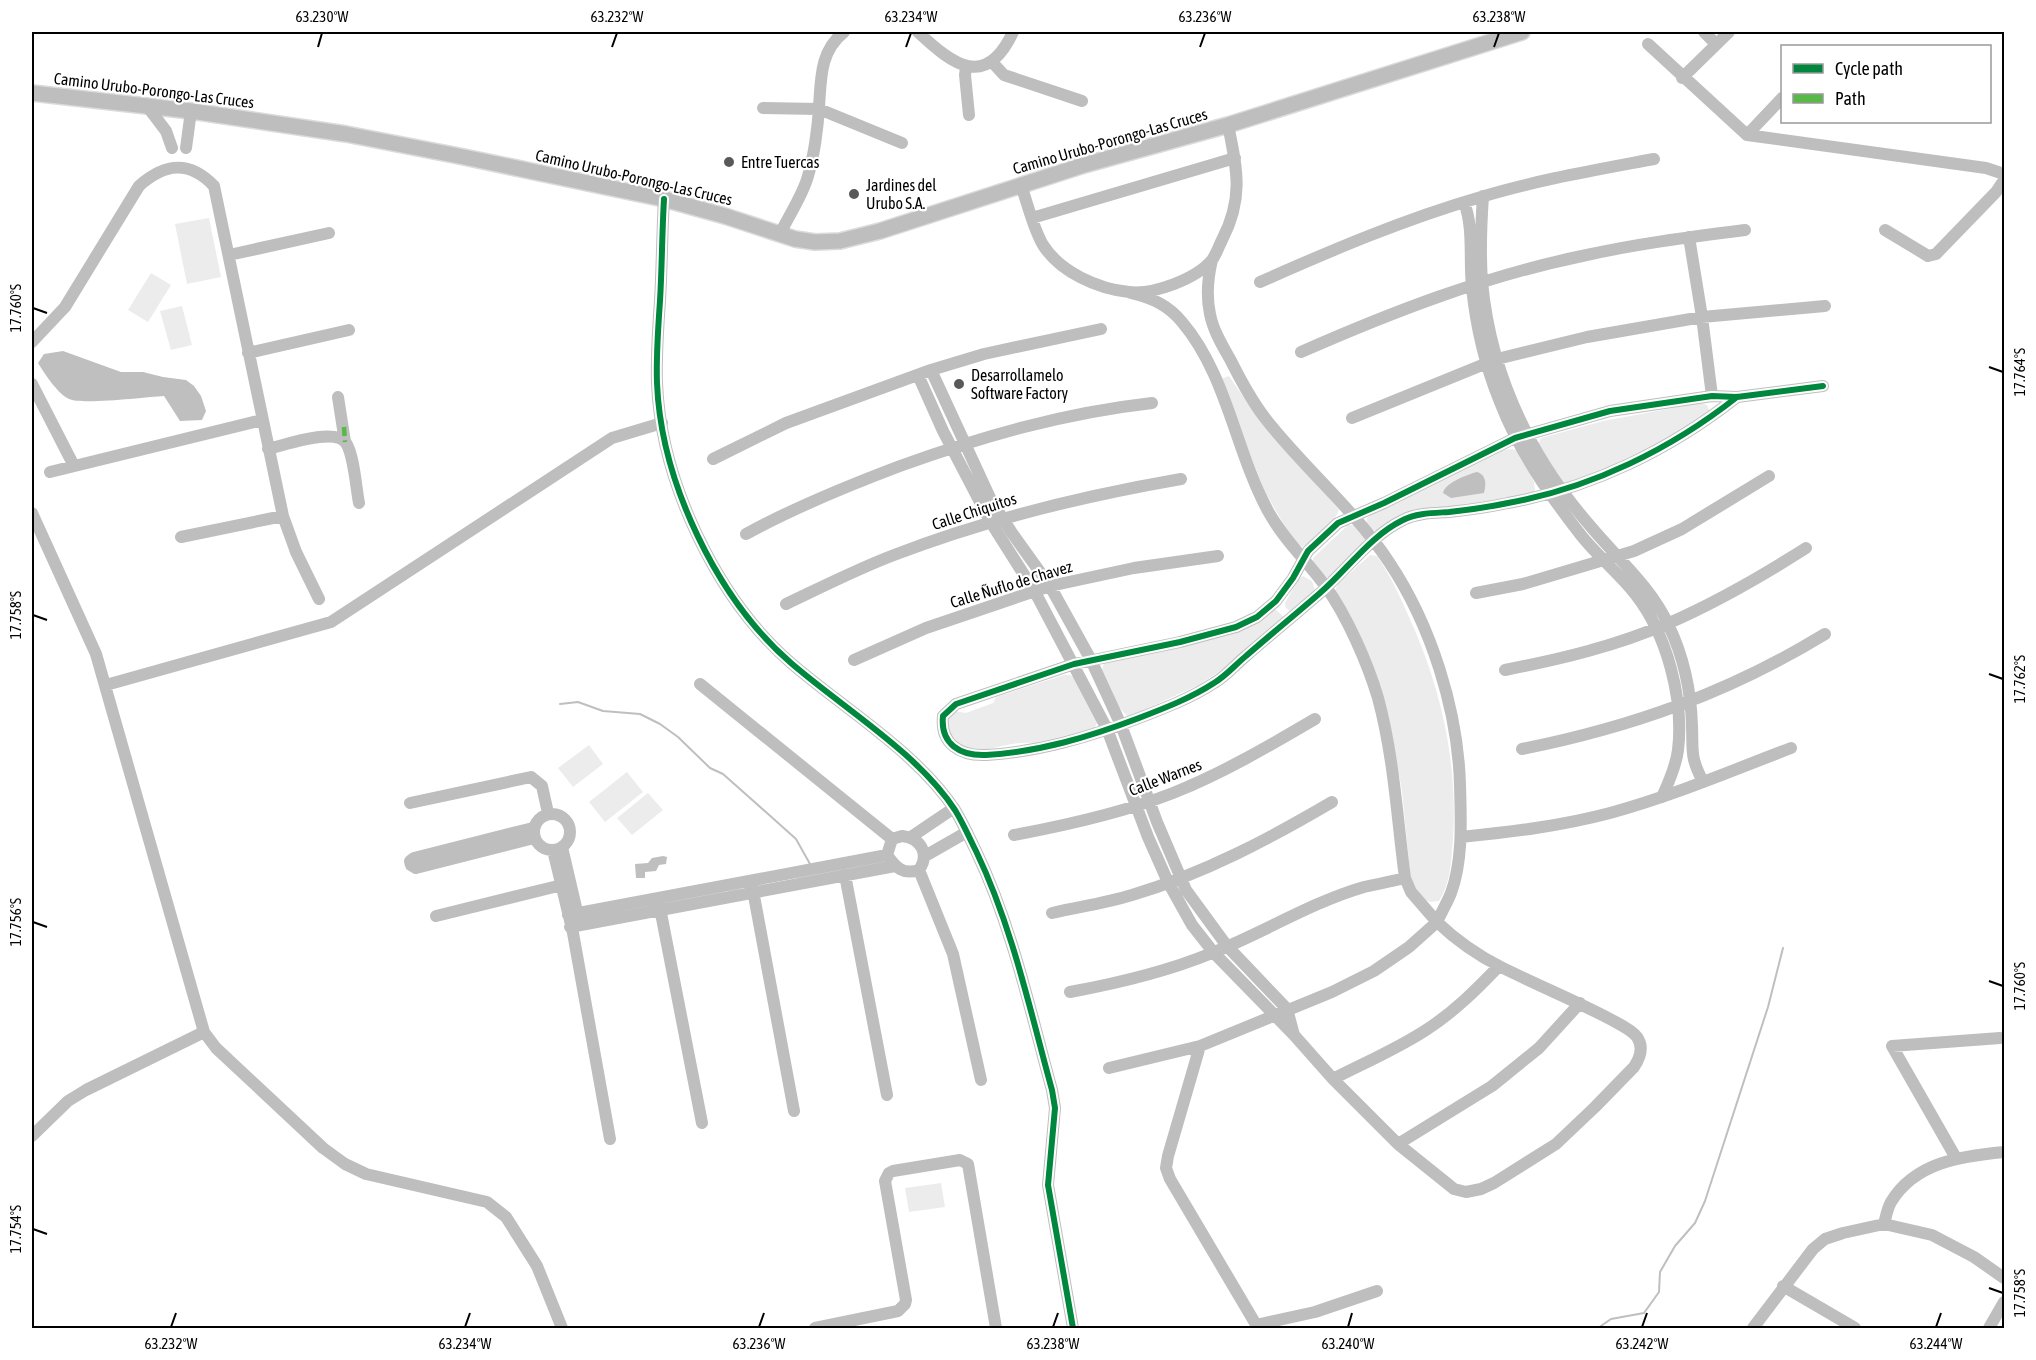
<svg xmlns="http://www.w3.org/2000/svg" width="2036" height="1360" font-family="'Asap Condensed',sans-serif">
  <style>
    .green { fill: #ececec }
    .water { fill: #bfbfbf }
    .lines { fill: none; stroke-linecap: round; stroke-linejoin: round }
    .stream { stroke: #bfbfbf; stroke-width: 2 }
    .major-casing { stroke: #dbdbdb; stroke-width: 18 }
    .minor { stroke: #bebebe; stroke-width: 12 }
    .major { stroke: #bebebe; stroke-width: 15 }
    .quiet { stroke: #58b947; stroke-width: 4.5; stroke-dasharray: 9 4.5; stroke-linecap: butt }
    .cycleway-casing { stroke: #fff; stroke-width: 10 }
    .cycleway { stroke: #00873e; stroke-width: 6 }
    .ticks { fill: none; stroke: #000; stroke-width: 2 }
    .poi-dot { fill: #595959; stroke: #fff; stroke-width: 2 }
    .labels { text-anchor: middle; stroke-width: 4.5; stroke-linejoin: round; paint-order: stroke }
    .street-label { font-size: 16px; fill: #000; stroke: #fff }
    .poi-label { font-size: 16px; fill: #000; stroke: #fff; text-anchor: start }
    .neatline { fill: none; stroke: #000; stroke-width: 2 }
    .ticks-label { font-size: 15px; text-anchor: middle; fill: #000 }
  </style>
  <rect width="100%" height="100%" fill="#fff"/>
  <path class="green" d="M209 218 221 277 187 284 175 224Z
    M151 273 171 285 148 322 128 310Z
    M182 306 192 345 171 350 160 311Z
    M1229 376 1251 408 1339 510C1335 522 1314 541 1302 547L1294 542 1265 492 1222 383 1223 378Z
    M1700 403 1707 405 1710 412 1670 438 1596 473 1563 484 1538 445 1541 438 1603 421Z
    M1509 449 1518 450 1534 482 1535 490 1530 494 1381 528 1375 531C1367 528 1366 525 1367 518L1371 515 1496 452Z
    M1348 525H1353L1365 539 1363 547 1330 577H1326L1313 563V558Z
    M1370 555 1377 556C1390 575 1400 596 1409 617 1441 687 1458 762 1453 839 1451 861 1451 882 1439 901L1430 902 1423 899 1411 881 1402 791 1396 757 1335 591 1338 584Z
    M1303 576 1312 581 1315 590 1290 611 1286 608 1285 603 1299 578Z
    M1275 609 1285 618 1226 667 1199 685 1128 717 1115 703 1102 670 1104 663Z
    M1064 675H1070L1074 677 1096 716 1097 723 1094 729 1034 743C1014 741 993 749 973 752 953 740 946 741 949 715L954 711 966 713 993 703 996 697Z
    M589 745 603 764 573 787 558 768Z
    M627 772 643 792 605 822 589 802Z
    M648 793 663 810 632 835 617 818Z
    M941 1183 945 1207 909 1212 905 1188Z"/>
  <path class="water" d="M63 351 121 372H143L163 377 186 380 194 386 201 396 206 411 202 420 180 421 164 396C146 397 82 405 69 399 57 393 45 374 38 363L44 354Z
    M1477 472C1487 475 1486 485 1484 493L1451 498 1443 493C1445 483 1466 475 1477 472Z
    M663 856 667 857 666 864 659 865 656 871 645 872V878H636L635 864 648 863 652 858Z"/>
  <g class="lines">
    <path class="stream" d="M560 704 578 702 603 711 640 714 660 724 678 737 710 768 723 774 767 813 796 839 810 864
      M1598 1328 1611 1319 1644 1313 1659 1292 1660 1272 1675 1246 1695 1223 1705 1201 1768 1007 1783 948"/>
    <defs>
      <path id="major" d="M32 93 191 111 346 134 459 156 664 199 725 216 795 239 815 242 840 241 880 231 1084 165 1228 125 1522 32"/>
    </defs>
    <use href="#major" class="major-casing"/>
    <path class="minor" d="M918 32C953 65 986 90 1013 32
      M1704 32 1716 44
      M1648 44 1747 135 1986 168 2004 174
      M992 62 1004 75 1082 101
      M966 67 965 75 969 115
      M1682 78 1729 32
      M147 106 166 131 172 148
      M763 108 819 109 902 143
      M1747 135 1782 98
      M186 148 191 111
      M1021 185C1028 205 1033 228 1043 245 1060 272 1098 289 1129 292 1153 295 1196 279 1212 260 1216 255 1219 246 1222 240 1244 198 1237 169 1228 125
      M1483 196C1481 225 1480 254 1482 282 1491 377 1530 457 1592 528 1619 560 1650 586 1668 624 1683 655 1691 691 1692 726 1693 753 1690 756 1703 782
      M664 199C662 233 662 267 660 301 658 329 656 356 657 383 661 482 717 599 791 663 843 708 918 753 955 810 963 823 969 837 976 851 1012 926 1030 1010 1052 1090L1055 1108 1048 1185 1073 1328
      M1464 202C1474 228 1469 259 1472 287 1476 327 1485 365 1500 402 1519 451 1548 493 1580 534 1597 556 1619 573 1636 595 1667 635 1684 699 1678 750 1676 766 1669 782 1662 797
      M1032 218 1235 158
      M1885 230 1928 256 1936 254 1996 192 2004 180
      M780 234C789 215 803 195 808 176 814 156 818 127 819 107 821 78 820 51 844 32
      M1689 237 1702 317 1712 396
      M229 255 329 233
      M1260 282C1332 250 1405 219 1481 197 1537 180 1596 170 1654 159
      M1131 293C1152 298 1168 305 1182 322 1227 375 1235 450 1268 511 1284 540 1307 561 1326 587 1347 616 1368 664 1378 698 1394 757 1397 818 1405 878L1411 892 1437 922C1441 913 1447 903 1451 893 1463 860 1461 821 1460 785 1458 710 1431 625 1389 562 1354 509 1304 468 1265 418 1251 400 1240 379 1230 359 1222 345 1213 330 1210 314 1206 296 1208 277 1212 260
      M32 342 65 307 139 186C165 163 189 160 214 186L283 516 296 552 319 599
      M1301 352C1392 312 1485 276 1582 256 1635 244 1690 237 1745 230
      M248 353 349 330
      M918 375 943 431 990 521 1035 592 1107 729 1148 837 1168 882 1192 925 1214 953 1294 1035 1287 1009 1227 946 1186 890 1157 822 1121 725 1091 660 1050 586 1012 533 991 500 931 370
      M32 384 74 466
      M338 397 345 442
      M1737 397C1671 449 1592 488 1508 503 1489 507 1469 510 1449 512 1434 513 1416 513 1403 520 1370 536 1348 569 1320 593 1296 614 1270 635 1246 656 1235 665 1226 676 1214 683 1191 698 1165 708 1139 718 1089 737 1039 752 986 755 960 756 940 744 943 716L956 704 1074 664 1180 642 1236 627 1257 617 1276 601 1293 578 1308 551 1338 523 1384 503 1515 438 1610 411 1712 396 1737 397 1823 386
      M1352 418 1497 359 1587 337 1702 317 1825 306
      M268 449C285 445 335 427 346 443 354 455 356 488 359 503
      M713 459 786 423 931 370 984 354 1101 329
      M50 472 262 420
      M32 513 96 654 204 1032 216 1048 323 1148 345 1164 366 1174 487 1202 506 1217 537 1266 562 1328
      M746 534C795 507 847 486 900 466 983 436 1064 413 1152 403
      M181 537 283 516
      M1476 593 1523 584 1634 551 1682 529 1769 476
      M786 604C822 587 857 569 894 555 987 519 1083 496 1181 479
      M854 660 926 628 1050 586 1134 568 1218 556
      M1505 670C1561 659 1616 646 1669 623 1717 602 1762 576 1806 548
      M700 684 892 839
      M106 685 331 622 612 438 662 423
      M1522 749C1632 727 1728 693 1825 634
      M410 803 531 777 542 786 548 813
      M534 832a18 18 0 1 1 36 0a18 18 0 1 1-36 0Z
      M533 828 414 858 410 861 411 865 416 868 534 838
      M1014 835C1068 825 1122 813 1173 793 1223 773 1269 746 1315 719
      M902 836C921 838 930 854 919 870 903 875 896 868 887 855L892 839Z
      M911 837 954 808
      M1461 837C1511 832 1561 826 1610 813 1672 796 1731 771 1791 748
      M562 847 579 920
      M553 850 573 933 610 1139
      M925 856 967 832
      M919 870 953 954 981 1080
      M845 875 887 1095
      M752 885 794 1111
      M659 903 702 1123
      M1052 913C1078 907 1106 903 1132 895 1203 874 1269 839 1332 802
      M568 915 887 855
      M436 916 562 885
      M570 927 895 866
      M1070 992C1119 983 1166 972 1212 953 1263 933 1312 902 1364 887 1378 884 1392 881 1405 878
      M1200 1046 1168 1156 1166 1168 1170 1179 1258 1328
      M1109 1068 1200 1046 1332 992 1374 971 1409 947 1437 922C1456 940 1477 955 1501 967 1537 985 1574 1000 1610 1019 1619 1024 1631 1029 1637 1037 1644 1047 1640 1058 1634 1067L1595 1107 1556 1144 1494 1183 1481 1189 1466 1192 1454 1189 1398 1144 1333 1079 1294 1035
      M1333 1079C1364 1063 1397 1049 1426 1030 1454 1012 1477 989 1499 966
      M32 1136 68 1101 86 1090 204 1032
      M1398 1144 1492 1086 1539 1048 1580 1003
      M1956 1158 1892 1046 2000 1038
      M1884 1224C1886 1217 1887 1209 1891 1202 1915 1162 1962 1156 2004 1152
      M1783 1286 1855 1328
      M1256 1325 1315 1312 1377 1291
      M815 1328 898 1311 905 1304 906 1300 885 1181 889 1173 893 1171 960 1160 968 1164 996 1328
      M1753 1328 1813 1249 1825 1239 1843 1233 1884 1224 1932 1235 1974 1257 2004 1278
      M1989 1328 2004 1302"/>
    <use href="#major" class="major"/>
    <path class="quiet" d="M344 427 345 442"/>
    <defs>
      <path id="cycleway" d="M664 199C662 233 662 267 660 301 658 329 656 356 657 383 661 482 717 599 791 663 843 708 918 753 955 810 963 823 969 837 976 851 1012 926 1030 1010 1052 1090L1055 1108 1048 1185 1073 1328
        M1737 397C1671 449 1592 488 1508 503 1489 507 1469 510 1449 512 1434 513 1416 513 1403 520 1370 536 1348 569 1320 593 1296 614 1270 635 1246 656 1235 665 1226 676 1214 683 1191 698 1165 708 1139 718 1089 737 1039 752 986 755 960 756 940 744 943 716L956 704 1074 664 1180 642 1236 627 1257 617 1276 601 1293 578 1308 551 1338 523 1384 503 1515 438 1610 411 1712 396 1737 397 1823 386"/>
    </defs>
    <use href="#cycleway" class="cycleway-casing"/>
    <use href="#cycleway" class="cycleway"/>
  </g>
  <path class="ticks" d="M318 47 322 33M612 47 617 33M906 47 911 33M1200 47 1205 33M1494 47 1499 33M33 308 47 313M1989 367 2003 372M33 615 47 620M1989 674 2003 679M33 922 47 927M1989 981 2003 986M33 1229 47 1234M1989 1288 2003 1293M171 1327 176 1313M465 1327 470 1313M759 1327 764 1313M1053 1327 1058 1313M1348 1327 1352 1313M1642 1327 1647 1313M1936 1327 1941 1313"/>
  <g class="poi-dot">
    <circle cx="729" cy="162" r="6"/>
    <circle cx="854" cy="194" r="6"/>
    <circle cx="959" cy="384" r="6"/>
  </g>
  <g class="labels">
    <g class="street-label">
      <text transform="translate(154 90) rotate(7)" y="6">Camino Urubo-Porongo-Las Cruces</text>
      <text transform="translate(1110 141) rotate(-16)" y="6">Camino Urubo-Porongo-Las Cruces</text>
      <text transform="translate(634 177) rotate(13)" y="6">Camino Urubo-Porongo-Las Cruces</text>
      <text transform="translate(974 511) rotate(-18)" y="6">Calle Chiquitos</text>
      <text transform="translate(1011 584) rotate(-17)" y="6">Calle Ñuflo de Chavez</text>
      <text transform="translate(1165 777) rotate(-21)" y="6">Calle Warnes</text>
    </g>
    <g class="poi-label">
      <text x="741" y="168">Entre Tuercas</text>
      <text x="866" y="191">Jardines del<tspan x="866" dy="18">Urubo S.A.</tspan></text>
      <text x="971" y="381">Desarrollamelo<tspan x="971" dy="18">Software Factory</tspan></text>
    </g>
  </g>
  <rect width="2036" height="1360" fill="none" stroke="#ffffff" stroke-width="66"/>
  <rect x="1781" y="45" width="210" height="78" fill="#ffffff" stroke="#999999" stroke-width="1.5"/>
  <rect x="1793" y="64" width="30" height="9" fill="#00873e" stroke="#999999" stroke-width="1.5"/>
  <text x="1835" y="75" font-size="18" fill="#000000">Cycle path</text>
  <rect x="1793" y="94" width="30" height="9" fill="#58b947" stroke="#999999" stroke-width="1.5"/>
  <text x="1835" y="105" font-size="18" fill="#000000">Path</text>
  <rect x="33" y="33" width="1970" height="1294" class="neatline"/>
  <g class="ticks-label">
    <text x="322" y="22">63.230°W</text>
    <text x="617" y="22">63.232°W</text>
    <text x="911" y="22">63.234°W</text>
    <text x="1205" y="22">63.236°W</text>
    <text x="1499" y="22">63.238°W</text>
    <text transform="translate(16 308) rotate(-90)" y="5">17.760°S</text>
    <text transform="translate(2020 372) rotate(-90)" y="5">17.764°S</text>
    <text transform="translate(16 615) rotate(-90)" y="5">17.758°S</text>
    <text transform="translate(2020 679) rotate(-90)" y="5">17.762°S</text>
    <text transform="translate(16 922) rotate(-90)" y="5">17.756°S</text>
    <text transform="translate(2020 986) rotate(-90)" y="5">17.760°S</text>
    <text transform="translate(16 1229) rotate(-90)" y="5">17.754°S</text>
    <text transform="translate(2020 1293) rotate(-90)" y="5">17.758°S</text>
    <text x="171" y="1349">63.232°W</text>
    <text x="465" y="1349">63.234°W</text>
    <text x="759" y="1349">63.236°W</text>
    <text x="1053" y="1349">63.238°W</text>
    <text x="1348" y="1349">63.240°W</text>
    <text x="1642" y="1349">63.242°W</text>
    <text x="1936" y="1349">63.244°W</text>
  </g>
</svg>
